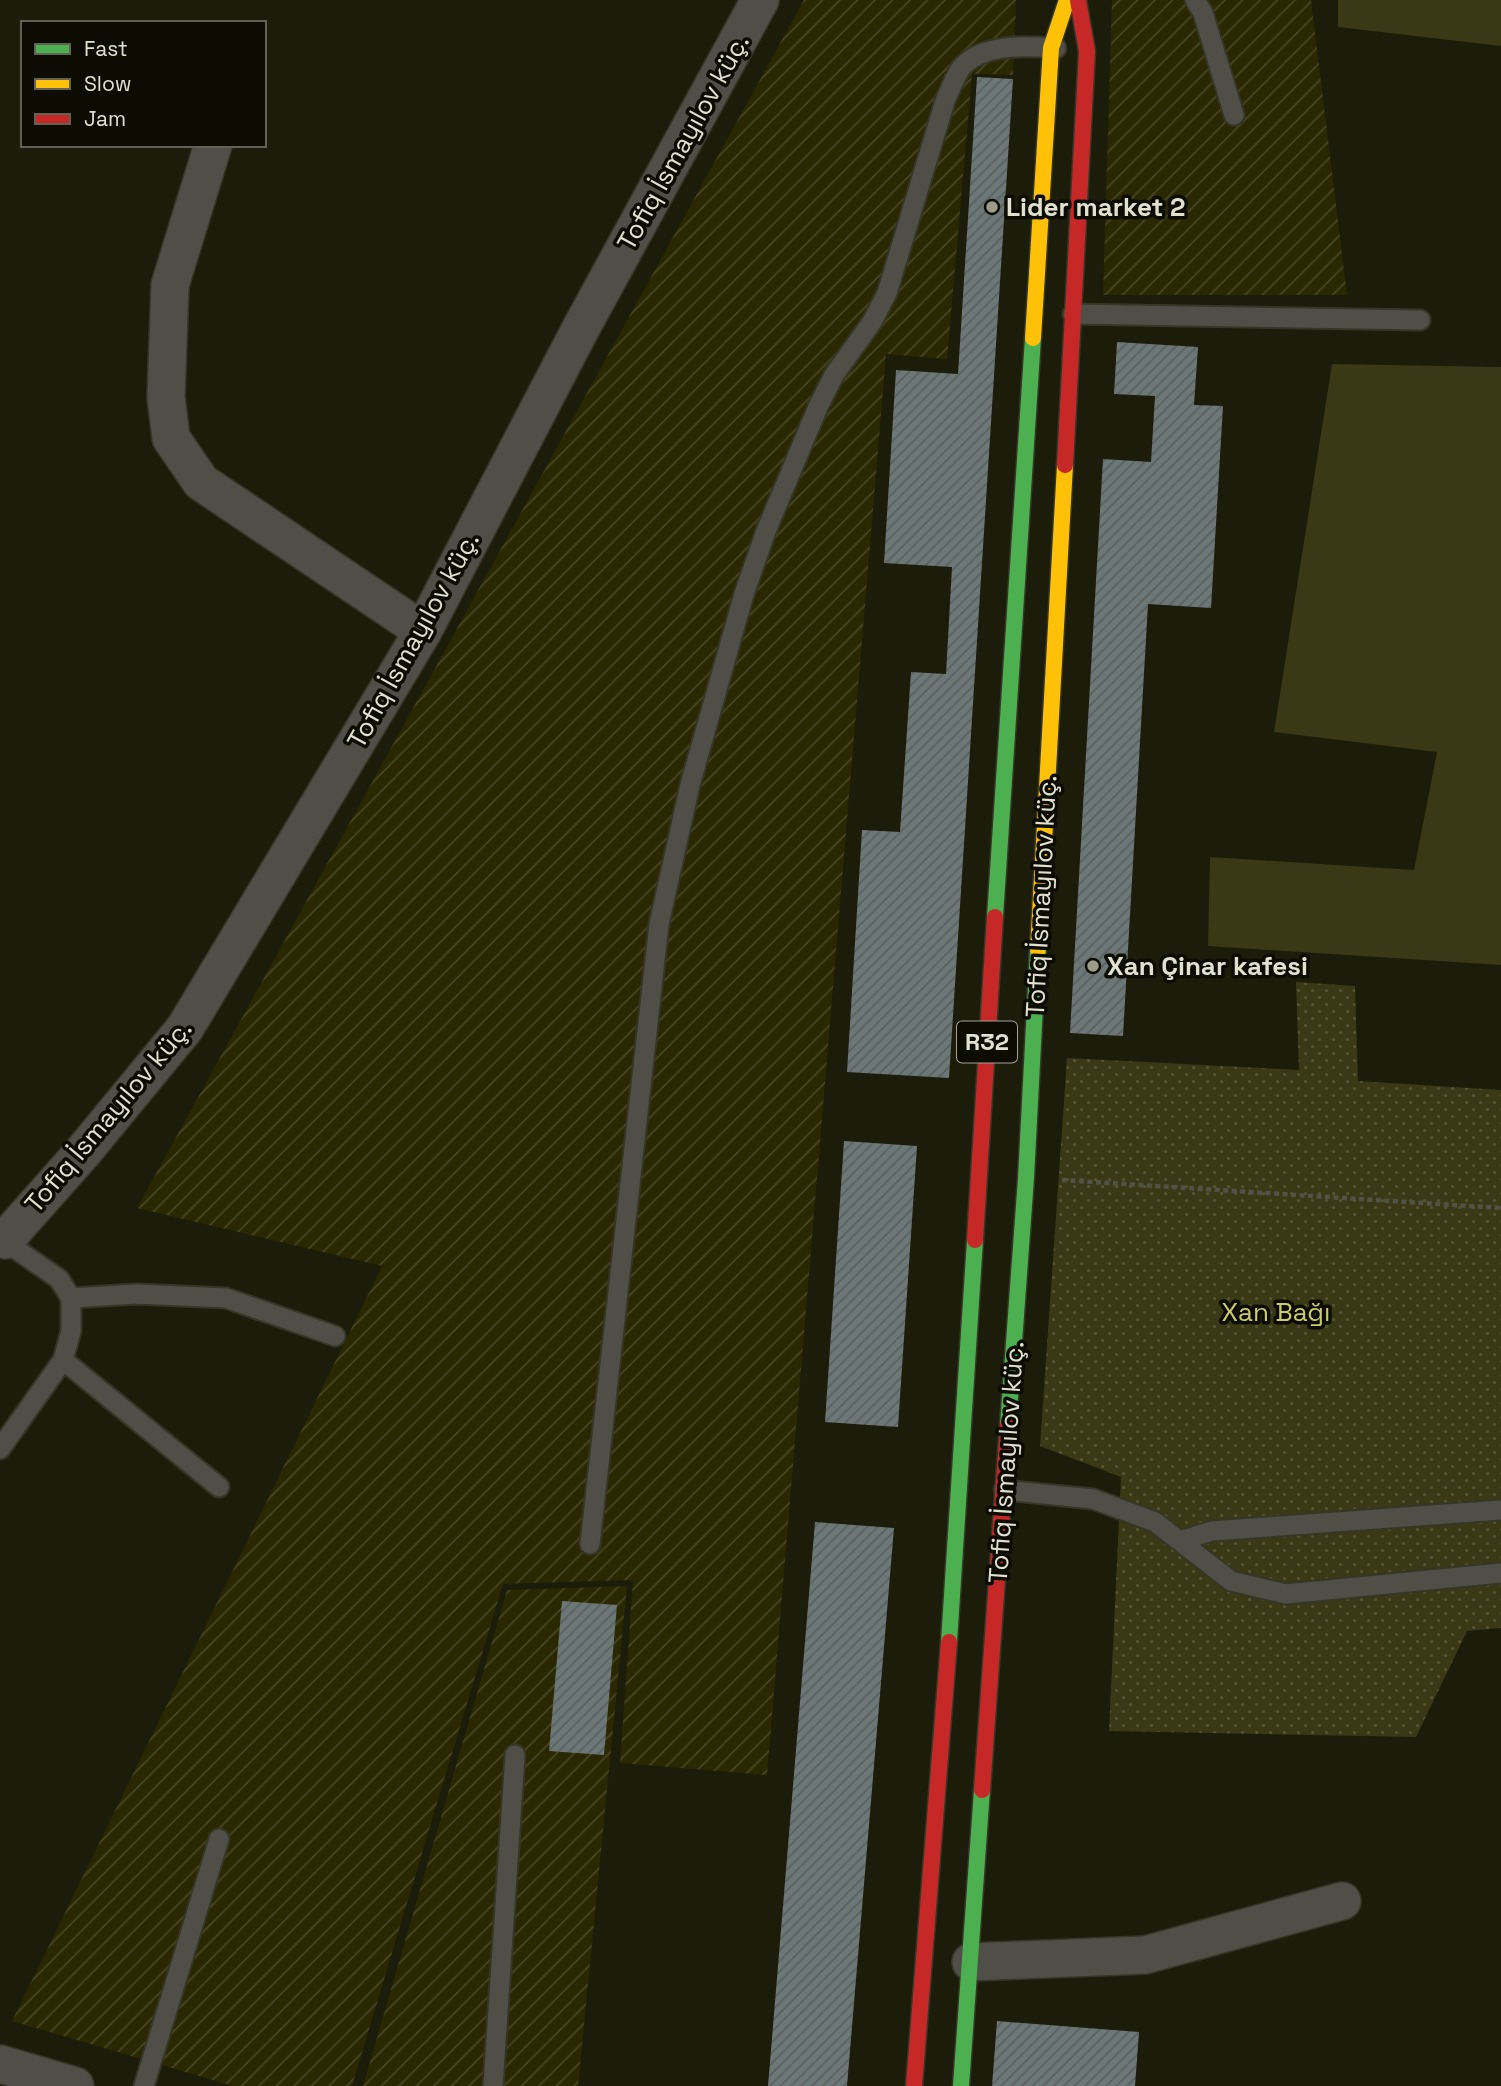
<svg xmlns="http://www.w3.org/2000/svg" width="1501" height="2086" font-family="'Space Grotesk',sans-serif">
  <style>
    .industrial { fill: url(#industrial-furrows) }
    .grass { fill: #393915 }
    .park { fill: url(#park-dots) }
    .building { fill: url(#building-hatch) }
    .lines { fill: none; stroke-linecap: round; stroke-linejoin: round }
    .lane-casing { stroke: #363627; stroke-width: 23 }
    .street-casing { stroke: #363627; stroke-width: 40 }
    .fast-casing { stroke: #363627; stroke-width: 19 }
    .slow-casing { stroke: #363627; stroke-width: 19 }
    .jam-casing { stroke: #363627; stroke-width: 19 }
    .path { stroke: #525249; stroke-width: 4.5; stroke-dasharray: 5 3.5; stroke-linecap: butt }
    .lane { stroke: #4f4f48; stroke-width: 19 }
    .street { stroke: #4f4f48; stroke-width: 37 }
    .fast { stroke: #4caf50; stroke-width: 16 }
    .slow { stroke: #ffc107; stroke-width: 16 }
    .jam { stroke: #c62828; stroke-width: 16 }
    .poi-dot { fill: #9c9c8a; stroke: #0c0c02; stroke-width: 2.5 }
    .labels { text-anchor: middle; stroke-width: 7; stroke-linejoin: round; paint-order: stroke }
    .shield { fill: #0c0c02; stroke: #a1a192; stroke-width: 2 }
    .shield-label { font-size: 24px; font-weight: bold; fill: #e1e1cf }
    .street-label { font-size: 26px; fill: #e1e1cf; stroke: #0c0c02 }
    .poi-label { font-size: 26px; font-weight: bold; fill: #e1e1cf; stroke: #0c0c02; text-anchor: start }
    .park-label { font-size: 26px; fill: #cccc6e; stroke: #0c0c02 }
  </style>
  <defs>
    <pattern id="industrial-furrows" width="10" height="10" patternUnits="userSpaceOnUse" patternTransform="scale(1.75)"><rect width="10" height="10" fill="#292801"/><path d="M-1 1l2-2M0 10L10 0M9 11l2-2" fill="none" stroke="#484725"/></pattern>
    <pattern id="park-dots" width="8" height="8" patternUnits="userSpaceOnUse" patternTransform="scale(1.75)"><rect width="8" height="8" fill="#393915"/><path d="M2 2h.1M6 6h.1" fill="none" stroke="#555536" stroke-width="1.8" stroke-linecap="round"/></pattern>
    <pattern id="building-hatch" width="6" height="6" patternUnits="userSpaceOnUse" patternTransform="scale(1.75)"><rect width="6" height="6" fill="#6c7778"/><path d="M-1 1l2-2M0 6l6-6M5 7l2-2" fill="none" stroke="#5a605e"/></pattern>
  </defs>
  <rect width="100%" height="100%" fill="#1c1c0a"/>
  <path class="industrial" d="M804 0H1016L1013 75 972 74 947 359 886 354 767 1775 620 1763 633 1580 503 1584 352 2086H233L12 2021 382 1266 137 1208Z
    M1112 0H1311L1347 295H1103Z
    M627 1586 578 2086H363L507 1590Z"/>
  <path class="grass" d="M1338 0H1501V46L1338 27Z
    M1332 364 1501 367V965L1208 946 1210 857 1414 870 1437 752 1274 732Z"/>
  <path class="park" d="M1296 982 1355 986 1358 1081 1501 1090V1628L1467 1631 1416 1737 1109 1731 1121 1477 1040 1446 1067 1058 1299 1070Z"/>
  <path class="building" d="M977 77 1013 79 949 1078 847 1072 862 830 900 832 911 672 946 674 952 567 884 563 896 370 958 374Z
    M1117 342 1198 347 1194 405 1223 406 1211 608 1148 604 1123 1036 1070 1033 1103 459 1151 462 1155 396 1114 394Z
    M844 1141 917 1146 898 1427 825 1422Z
    M815 1522 894 1528 847 2086H768Z
    M562 1601 617 1605 604 1755 549 1751Z
    M997 2021 1139 2032 1135 2086H992Z"/>
  <g class="lines">
    <defs>
      <path id="lane" d="M1195 0 1203 13 1234 115
        M1073 314 1420 320
        M0 1238 59 1279 71 1298V1331L63 1360 0 1449
        M71 1298 136 1294 226 1298 335 1336
        M63 1360 219 1487
        M1004 1490 1093 1499 1155 1522 1231 1581 1286 1594 1501 1573
        M1180 1541 1212 1531 1501 1510
        M590 1544 659 924 690 785 744 594 766 531 818 407 834 375 872 322 887 293 946 98C951 89 955 76 961 68 982 43 1027 46 1056 48
        M144 2086 219 1839
        M493 2086 515 1755"/>
      <path id="street" d="M213 145 170 285 166 397 171 438 201 482 423 631
        M5 1240 83 1152 185 1028 423 631 581 328 760 0
        M971 1962 1145 1955 1342 1901
        M0 2064 75 2086"/>
      <path id="fast" d="M995 917 1033 338
        M1008 1425 1026 1178 1038 949
        M949 1642 975 1240
        M961 2086 982 1790"/>
      <path id="slow" d="M1033 338 1051 48 1067 0
        M1038 949 1065 465"/>
      <path id="jam" d="M1065 465 1087 51 1078 0
        M975 1240 995 917
        M982 1790 1008 1425
        M914 2086 949 1642"/>
    </defs>
    <use href="#lane" class="lane-casing"/>
    <use href="#street" class="street-casing"/>
    <use href="#fast" class="fast-casing"/>
    <use href="#slow" class="slow-casing"/>
    <use href="#jam" class="jam-casing"/>
    <path class="path" d="M1062 1180 1501 1208"/>
    <use href="#lane" class="lane"/>
    <use href="#street" class="street"/>
    <use href="#fast" class="fast"/>
    <use href="#slow" class="slow"/>
    <use href="#jam" class="jam"/>
  </g>
  <g class="poi-dot">
    <circle cx="992" cy="207" r="7"/>
    <circle cx="1093" cy="966" r="7"/>
  </g>
  <g class="labels">
    <rect class="shield" x="957" y="1021.5" width="60" height="41" rx="5"/>
    <g class="shield-label">
      <text x="987" y="1050">R32</text>
    </g>
    <g class="street-label">
      <text transform="translate(683 142) rotate(-61)" y="9">Tofiq İsmayılov küç.</text>
      <text transform="translate(413 640) rotate(-61)" y="9">Tofiq İsmayılov küç.</text>
      <text transform="translate(1041 896) rotate(-87)" y="9">Tofiq İsmayılov küç.</text>
      <text transform="translate(108 1116) rotate(-50)" y="9">Tofiq İsmayılov küç.</text>
      <text transform="translate(1006 1462) rotate(-86)" y="9">Tofiq İsmayılov küç.</text>
    </g>
    <g class="poi-label">
      <text x="1006" y="216">Lider market 2</text>
      <text x="1107" y="975">Xan Çinar kafesi</text>
    </g>
    <g class="park-label">
      <text x="1276" y="1321">Xan Bağı</text>
    </g>
  </g>
  <rect x="21" y="21" width="245" height="126" fill="#0c0c02" stroke="#616154" stroke-width="2"/>
  <rect x="35" y="44" width="35" height="10" fill="#4caf50" stroke="#616154" stroke-width="2"/>
  <text x="84" y="56" font-size="21" fill="#e1e1cf">Fast</text>
  <rect x="35" y="79" width="35" height="10" fill="#ffc107" stroke="#616154" stroke-width="2"/>
  <text x="84" y="91" font-size="21" fill="#e1e1cf">Slow</text>
  <rect x="35" y="114" width="35" height="10" fill="#c62828" stroke="#616154" stroke-width="2"/>
  <text x="84" y="126" font-size="21" fill="#e1e1cf">Jam</text>
</svg>
